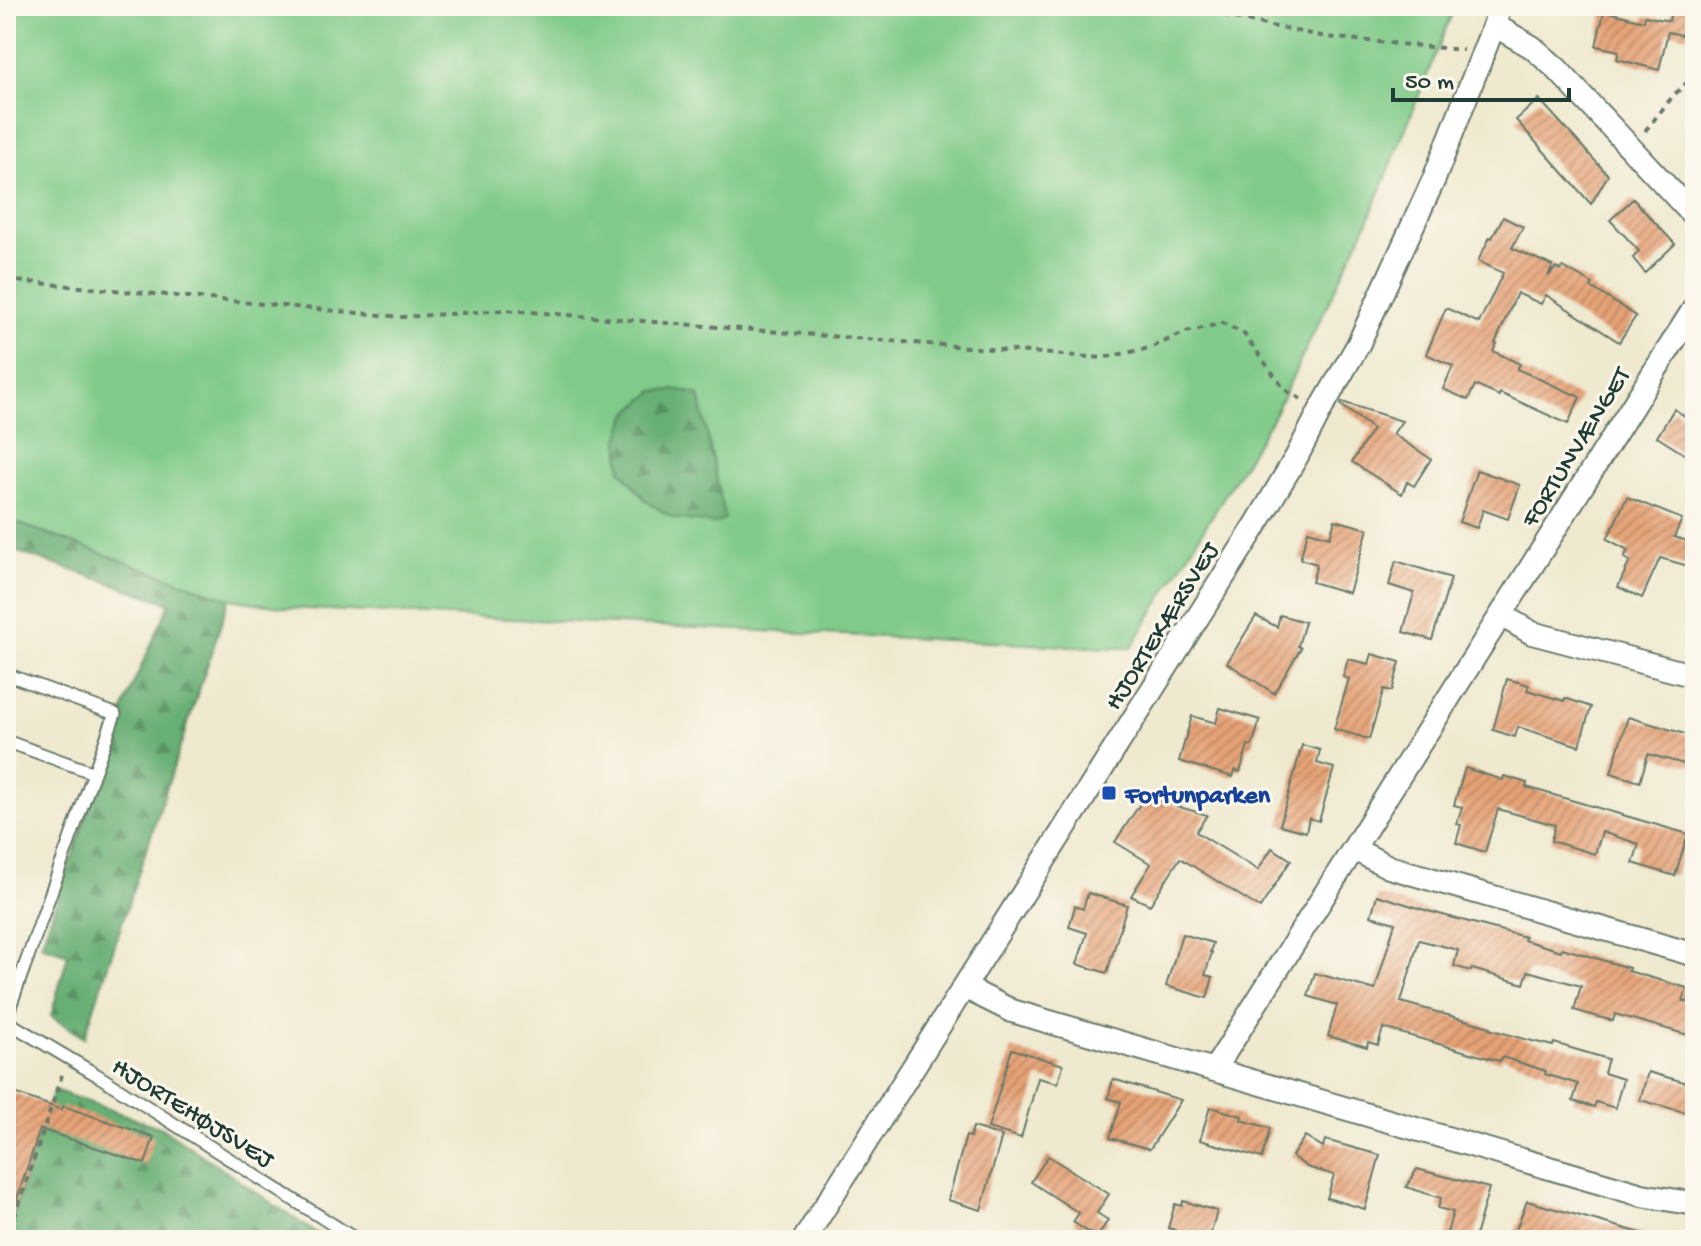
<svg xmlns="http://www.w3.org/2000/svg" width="1701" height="1246" font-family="'Gochi Hand',sans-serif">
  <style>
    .green { fill: #80cb89; stroke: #50845e; stroke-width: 2 }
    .forest { fill: url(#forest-firs); stroke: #447654; stroke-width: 2 }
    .building { fill: url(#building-hatch) }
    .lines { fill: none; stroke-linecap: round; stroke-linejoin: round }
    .lane-casing { stroke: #68796a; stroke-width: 15 }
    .street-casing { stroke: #68796a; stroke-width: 26 }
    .path { stroke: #68796a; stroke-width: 4; stroke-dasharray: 6 6; stroke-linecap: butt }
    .lane { stroke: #fff; stroke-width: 11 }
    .street { stroke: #fff; stroke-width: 22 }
    .transit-dot { fill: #1a4fb4; stroke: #fbf7ec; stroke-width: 3 }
    .labels { text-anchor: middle; stroke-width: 6; stroke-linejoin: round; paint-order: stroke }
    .street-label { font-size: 26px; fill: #1f3d34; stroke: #fbf7ec }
    .transit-label { font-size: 26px; font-weight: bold; fill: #164399; stroke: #fbf7ec; text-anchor: start }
  </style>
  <defs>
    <pattern id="forest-firs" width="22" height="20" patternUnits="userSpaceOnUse" patternTransform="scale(2)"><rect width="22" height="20" fill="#68af75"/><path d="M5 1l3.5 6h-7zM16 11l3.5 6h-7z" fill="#559061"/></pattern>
    <pattern id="building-hatch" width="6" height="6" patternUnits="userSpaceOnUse" patternTransform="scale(2)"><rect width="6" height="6" fill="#e6a276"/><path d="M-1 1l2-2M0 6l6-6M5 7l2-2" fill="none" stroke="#ba8562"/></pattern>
  </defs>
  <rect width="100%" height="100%" fill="#fbf7ec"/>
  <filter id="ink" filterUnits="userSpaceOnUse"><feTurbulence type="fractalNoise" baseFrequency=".0125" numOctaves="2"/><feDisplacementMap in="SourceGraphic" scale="16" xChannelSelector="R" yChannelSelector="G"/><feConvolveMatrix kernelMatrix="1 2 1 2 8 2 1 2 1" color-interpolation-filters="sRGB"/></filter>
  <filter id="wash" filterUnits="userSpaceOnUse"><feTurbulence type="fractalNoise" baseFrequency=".006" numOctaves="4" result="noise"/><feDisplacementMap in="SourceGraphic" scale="32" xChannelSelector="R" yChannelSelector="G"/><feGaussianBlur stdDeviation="1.8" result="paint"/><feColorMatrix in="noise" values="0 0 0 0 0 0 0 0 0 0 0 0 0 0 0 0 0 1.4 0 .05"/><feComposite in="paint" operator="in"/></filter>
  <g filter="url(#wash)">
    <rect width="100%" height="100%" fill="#efe9cf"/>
    <path class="green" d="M6 6H1455L1369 219 1274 415 1131 648H1110L287 608 229 599 6 519Z"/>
    <path class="forest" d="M680 390 699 395 725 519 714 524 673 518 646 501 621 470 619 439 628 413 654 391Z
      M6 519 229 599 84 1038 51 1016 68 954 41 945 131 689 170 603 6 548Z
      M54 1090 162 1128 326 1240H6V1233Z"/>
    <g id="blocks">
      <path class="building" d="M1672 6H1695V38L1668 32 1659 70 1617 59 1619 51 1596 46 1604 11 1644 21 1645 16 1669 21Z
        M1539 99 1608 175 1591 204 1516 120Z
        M1633 199 1675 244 1645 273 1633 258 1639 251 1610 220Z
        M1503 217 1523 227 1512 248 1553 266 1548 276 1556 268 1561 270 1563 267 1593 284 1591 287 1636 316 1619 342 1546 295 1541 304 1517 293 1495 343 1497 344 1493 351 1520 364 1517 369 1580 397 1568 424 1500 393 1499 396 1475 385 1468 400 1443 389 1453 366 1426 354 1446 308 1479 323 1503 273 1478 261 1490 237 1492 238Z
        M1342 402 1402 421 1393 434 1431 459 1414 486 1407 482 1402 494 1352 462 1373 429 1341 405Z
        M1674 409 1695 423V461L1657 437Z
        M1477 470 1520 485 1508 519 1483 510 1477 528 1459 522Z
        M1627 497 1682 519 1674 537 1695 543V568L1660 558 1642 598 1618 587 1630 561 1624 558 1628 550 1607 539Z
        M1335 520 1368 529 1349 593 1312 582 1317 564 1300 559 1308 531 1330 537Z
        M1396 561 1451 578 1432 640 1403 632 1414 593 1389 585Z
        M1280 615 1305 622 1298 646 1301 648 1274 693 1227 663 1256 616 1277 627Z
        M1372 654 1400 662 1392 691 1384 689 1369 739 1334 729 1349 679 1343 677 1348 659 1369 664Z
        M1507 679 1529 685 1527 690 1564 701 1565 698 1591 707 1579 746 1518 727 1515 737 1493 730Z
        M1220 708 1260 720 1252 746 1248 745 1240 772 1235 770 1233 777 1179 761 1192 716 1216 723Z
        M1628 717 1695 737V767L1648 754 1640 782 1611 773Z
        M1302 745 1320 750 1317 763 1334 768 1319 821 1309 818 1306 832 1280 825Z
        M1465 768 1503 780 1504 776 1527 783 1526 787 1688 834 1675 876 1633 863 1639 844 1602 832 1595 854 1551 841 1555 825 1498 809 1485 852 1456 843 1461 825 1457 824 1462 807 1454 805Z
        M1144 798 1155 805 1156 800 1207 815 1196 832 1258 870 1272 848 1291 860 1260 908 1180 858 1150 905 1131 896 1151 864 1115 842Z
        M1088 893 1127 905 1107 973 1077 964 1087 933 1069 927 1075 906 1083 909Z
        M1377 895 1428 911 1525 937 1524 940 1561 951 1562 948 1629 968 1628 971 1687 988 1683 1001 1695 1004V1037L1615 1014 1613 1021 1574 1010 1581 986 1528 971 1524 984 1472 969 1471 971 1454 966 1458 950 1419 940 1401 1002 1490 1027 1489 1029 1528 1040 1553 1046 1554 1043 1608 1059 1604 1073 1623 1079 1615 1108 1596 1102 1594 1107 1573 1101 1578 1084 1545 1074 1546 1071 1502 1057 1500 1061 1481 1056 1383 1028 1378 1045 1368 1042 1367 1047 1328 1036 1337 1005 1308 996 1315 973 1375 990 1395 923 1371 916Z
        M1182 934 1213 943 1210 952H1212L1205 975 1213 977 1207 998 1166 986Z
        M1012 1049 1063 1065 1058 1083 1038 1078 1021 1138 988 1128Z
        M1648 1072 1695 1085V1115L1640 1100Z
        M1113 1079 1181 1100 1150 1149 1110 1138 1121 1102 1108 1098Z
        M6 1090 62 1110 63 1106 154 1137 145 1164 40 1129 10 1220 6 1219Z
        M1210 1107 1242 1116 1241 1120 1270 1128 1262 1158 1200 1140Z
        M973 1127 1002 1136 981 1210 948 1200 966 1136 970 1137Z
        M1305 1136 1323 1147 1325 1140 1380 1155 1365 1209 1327 1198 1334 1175 1307 1167 1292 1156Z
        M1048 1156 1109 1194 1097 1213 1108 1220 1097 1238 1073 1222 1079 1213 1031 1182Z
        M1417 1169 1489 1188 1474 1240H1445L1453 1212 1438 1208 1441 1198 1406 1187Z
        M1183 1201 1217 1211 1209 1240H1172L1175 1230 1168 1228 1175 1204 1182 1206Z
        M1527 1201 1648 1235 1647 1240H1576L1555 1234 1554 1240H1512Z"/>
    </g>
  </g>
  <g filter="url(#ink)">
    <use href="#blocks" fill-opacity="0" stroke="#68796a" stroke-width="2"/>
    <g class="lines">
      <defs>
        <path id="lane" d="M6 674 115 714 6 1018
          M6 741 94 773
          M6 1021 97 1075 357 1240"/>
        <path id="street" d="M1494 25 1532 47 1557 69 1695 217
          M1501 615 1532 633 1695 676
          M1354 849 1389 867 1695 955
          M964 987 1012 1011 1642 1195 1695 1204
          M1214 1070 1695 307
          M804 1240 1253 530 1297 456 1321 409 1358 345 1434 179 1494 25 1500 6"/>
      </defs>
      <use href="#lane" class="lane-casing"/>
      <use href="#street" class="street-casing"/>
      <path class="path" d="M1189 6 1251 22 1326 37 1463 50
        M1645 131 1673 96 1695 75
        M6 280 402 317 506 310 1102 358 1150 348 1186 332 1223 323 1244 334 1285 390 1301 399
        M7 1240 63 1072"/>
      <use href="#lane" class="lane"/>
      <use href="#street" class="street"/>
    </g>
  </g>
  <rect class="transit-dot" x="1101" y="785" width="16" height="16" rx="4"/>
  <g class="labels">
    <g class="street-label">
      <text transform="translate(1574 446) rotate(-58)" y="9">FORTUNVÆNGET</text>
      <text transform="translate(1160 625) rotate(-58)" y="9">HJORTEKÆRSVEJ</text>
      <text transform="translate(194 1111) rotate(32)" y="9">HJORTEHØJSVEJ</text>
    </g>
    <g class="transit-label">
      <text x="1125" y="802">Fortunparken</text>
    </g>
  </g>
  <rect width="1701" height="1246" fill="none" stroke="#fbf7ec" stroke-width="32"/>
  <path d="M1393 88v12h176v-12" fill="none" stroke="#1f3d34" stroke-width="4"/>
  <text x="1405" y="88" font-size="24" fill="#1f3d34" stroke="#fbf7ec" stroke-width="6" paint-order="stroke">50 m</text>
</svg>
